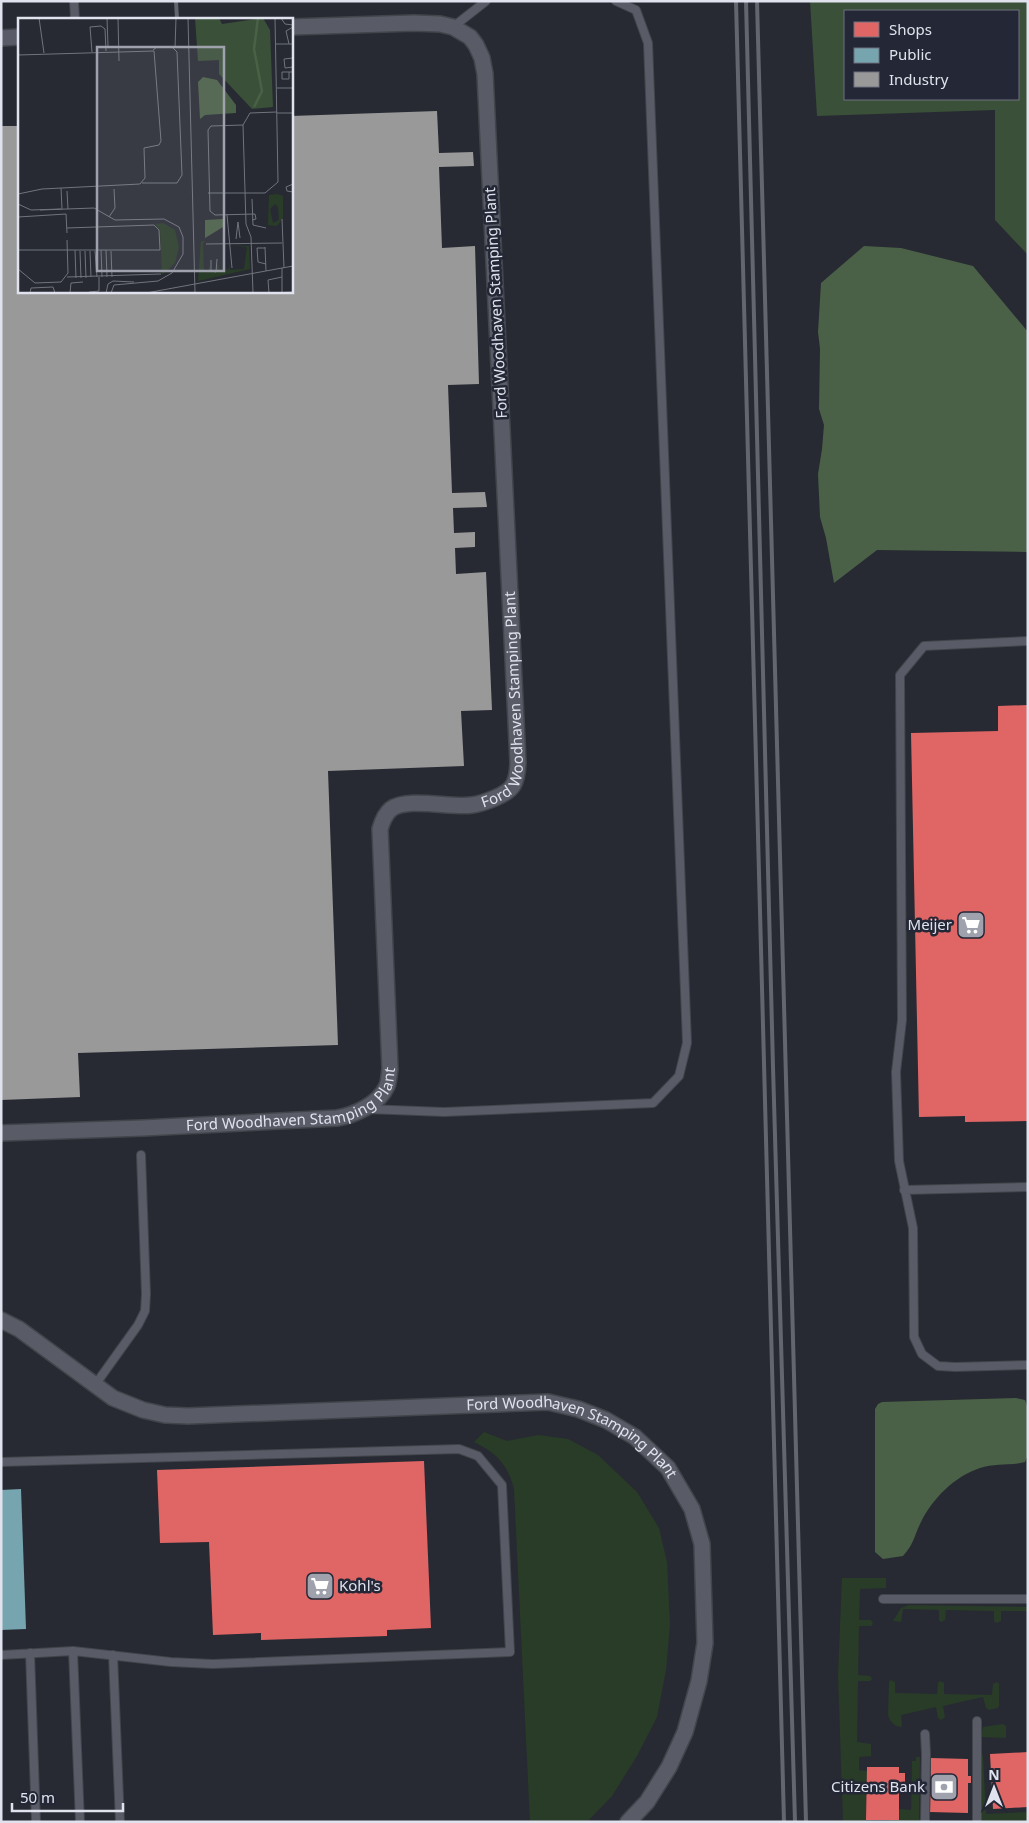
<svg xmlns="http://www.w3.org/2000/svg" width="1029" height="1823" font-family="'Noto Sans',sans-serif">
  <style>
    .green { fill: #293c27 }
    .forest { fill: #3a5039; fill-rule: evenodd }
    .water { fill: #4a6147 }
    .shops { fill: #e06666 }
    .public { fill: #76a5af }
    .industry { fill: #999 }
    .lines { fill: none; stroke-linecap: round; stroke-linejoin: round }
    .lane-casing { stroke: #42454b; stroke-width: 10 }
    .street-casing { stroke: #42454b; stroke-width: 18 }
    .lane { stroke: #595c67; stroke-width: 8 }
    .street { stroke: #595c67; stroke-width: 15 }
    .rail { stroke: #63666e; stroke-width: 4 }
    .labels { text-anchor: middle; stroke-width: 5; stroke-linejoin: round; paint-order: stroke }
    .street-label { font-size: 15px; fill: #e0e3ed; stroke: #232736 }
    .poi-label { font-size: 15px; fill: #e0e3ed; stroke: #232736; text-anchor: end }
    .inset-river { fill: none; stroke: #4a6147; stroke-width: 2.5 }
    .inset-road { fill: none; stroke: #71747d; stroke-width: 1 }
    .view { fill: #9fa2ac; fill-opacity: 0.15; stroke: #9fa2ac; stroke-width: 2.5 }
    .inset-edge { fill: none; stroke: #e0e3ed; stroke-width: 2.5 }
  </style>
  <rect width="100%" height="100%" fill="#272a32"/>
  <path class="green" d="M484 1432 507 1441 538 1435 568 1439 598 1455 637 1492 659 1528 667 1562 670 1625 666 1670 657 1717 637 1756 612 1796 587 1822H530L514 1489C508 1465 497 1453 474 1442Z
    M842 1578H886V1588L860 1589 859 1620H871L873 1624 871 1626H859L858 1675 870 1676 872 1679 870 1681H858L857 1742 871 1744V1756L859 1757V1770L867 1771 866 1822H843L838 1675Z
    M909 1605 1028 1607V1611H1001V1621L996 1623 994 1621V1611L946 1610 945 1620 941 1622 939 1620V1610L903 1609 901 1622 893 1621 901 1608Z
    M890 1680 895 1682V1693L937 1694 938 1683 940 1681 944 1683V1694L992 1695 993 1684 997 1682 999 1684V1706L997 1708 989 1710 986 1708 983 1697 943 1706 945 1717 941 1720 938 1718 936 1707 901 1715 902 1725 901 1727C894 1726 890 1722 888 1715L889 1682Z
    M1003 1724 1006 1726V1738L981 1737 983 1727Z
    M980 1755H983L986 1814 1028 1812V1822H979Z
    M916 1757H920L919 1818 921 1822H888L899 1809 911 1810 912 1761H916Z"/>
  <path class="forest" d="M810 1H1028V255L995 220V110L817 116ZM845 11H1018V99H845Z"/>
  <path class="water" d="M864 246 901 248 973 266 1028 332V552L877 550 834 583 826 538 820 517 818 474 822 449 824 425 819 409 820 349 818 332 821 283Z
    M1016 1398 1025 1400 1027 1406V1457L1025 1462C1011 1466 994 1463 980 1468 955 1476 932 1499 921 1522 914 1536 914 1544 903 1556L883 1559 875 1552V1409L878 1404 882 1402Z"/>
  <path class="shops" d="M1028 705V1121L965 1122V1116L919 1117 911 733 998 731V706Z
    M424 1461 431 1628 387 1630V1636L261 1640V1633L213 1635 209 1542 160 1543 157 1470Z
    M1028 1752V1807L993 1809 990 1754Z
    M931 1758 968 1759V1776H971V1783H968V1813L930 1812Z
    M867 1767H899V1773H905V1793H899V1820H866Z"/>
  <path class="public" d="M21 1489 26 1629 1 1630V1490Z"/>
  <path class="industry" d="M437 111 439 153 473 152 474 166 439 167 442 248 475 246 479 384 448 385 452 493 485 492 487 507 453 508 454 533 475 532V547L455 548 456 574 486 572 492 710 461 711 464 766 328 771 338 1045 78 1053 80 1097 1 1100V126H19V291H291V116Z"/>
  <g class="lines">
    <defs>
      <path id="lane" d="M74 1 75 19
        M453 27 486 1
        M1028 641 924 646 900 675 902 1020 896 1072 899 1161 913 1228 914 1337 922 1354 938 1366 955 1367 1028 1365
        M367 1109 444 1112 653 1103 679 1076 687 1043 648 43 636 10 616 1
        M904 1190 1028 1187
        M95 1385 138 1325 145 1311 146 1294 141 1155
        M1 1462 459 1449 478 1456 502 1485 510 1652 213 1664 171 1662 73 1651 1 1655
        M883 1599H1028
        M73 1651 80 1822
        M30 1653 36 1822
        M113 1655 120 1822
        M925 1734 926 1754 925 1822
        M977 1822V1721"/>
      <g id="street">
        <path d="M1 38 19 37"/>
        <path id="s1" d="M1 1133 143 1128 337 1118C355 1115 379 1104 387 1086 389 1081 389 1074 390 1069L380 829C382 822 385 814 391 809 408 797 451 808 472 805 480 804 488 801 495 798 514 790 517 783 518 763L485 74 482 58 476 45 470 37 453 27 440 24 414 23 291 27"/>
        <path id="s2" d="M1 1320 19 1329 113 1398 143 1410 165 1415 188 1416 548 1402 578 1409 606 1420 635 1437 668 1468 692 1509 702 1544 705 1643 699 1681 685 1732 669 1767 647 1802 628 1822"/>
      </g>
    </defs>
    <use href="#lane" class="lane-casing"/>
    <use href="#street" class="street-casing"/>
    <use href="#lane" class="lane"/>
    <use href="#street" class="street"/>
    <path class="rail" d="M176 1 177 19
      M736 1 784 1822
      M746 1 773 1067 795 1822
      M757 1 806 1822"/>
  </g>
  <defs>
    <symbol id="supermarket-square" viewBox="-11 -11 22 22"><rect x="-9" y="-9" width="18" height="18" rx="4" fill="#9fa2ac" stroke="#232736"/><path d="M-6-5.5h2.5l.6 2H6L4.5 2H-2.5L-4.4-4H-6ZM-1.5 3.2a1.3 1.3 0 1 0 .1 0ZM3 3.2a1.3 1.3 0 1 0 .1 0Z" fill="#fff"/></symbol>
    <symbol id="bank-square" viewBox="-11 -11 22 22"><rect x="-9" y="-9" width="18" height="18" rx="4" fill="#9fa2ac" stroke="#232736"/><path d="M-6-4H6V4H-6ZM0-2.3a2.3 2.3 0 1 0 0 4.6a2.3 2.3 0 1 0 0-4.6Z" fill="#fff"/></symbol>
  </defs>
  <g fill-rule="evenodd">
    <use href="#supermarket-square" x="955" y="909" width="32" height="32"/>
    <use href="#supermarket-square" x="304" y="1570" width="32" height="32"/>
    <use href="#bank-square" x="928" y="1771" width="32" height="32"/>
  </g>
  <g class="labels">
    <g class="street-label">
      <text transform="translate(496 303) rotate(-93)" y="5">Ford Woodhaven Stamping Plant</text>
      <text dy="5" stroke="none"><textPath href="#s1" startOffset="886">Ford Woodhaven Stamping Plant</textPath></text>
      <text dy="5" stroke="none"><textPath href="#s1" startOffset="301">Ford Woodhaven Stamping Plant</textPath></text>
      <text dy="5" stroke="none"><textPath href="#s2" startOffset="609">Ford Woodhaven Stamping Plant</textPath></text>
    </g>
    <g class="poi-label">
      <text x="952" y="930">Meijer</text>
      <text x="339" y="1591" text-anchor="start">Kohl's</text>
      <text x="925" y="1792">Citizens Bank</text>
    </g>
  </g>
  <g transform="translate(18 18)">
    <rect width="275" height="275" fill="#272a32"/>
    <path d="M259 176 265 178V200L259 208 250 207 251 177ZM257 186 260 189 261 202 255 205 252 191ZM145 205 157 212 161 229 157 245 144 257 142 212 137 206ZM183 223H188L185 225 186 255 191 251 192 245V252L198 254 200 245 201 252 211 251V244L212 252 226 251 229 229 213 227 231 228 232 251 180 263Z" fill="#293c27" fill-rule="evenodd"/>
    <path d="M177 0H201L204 6 245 0 252 12 255 89 234 91 201 56V42L180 43Z" fill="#3a5039"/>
    <path d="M185 59 199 62 218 87V95L187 97 182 101 180 64ZM205 201V209L187 220V202Z" fill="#4a6147"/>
    <path class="inset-river" d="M236 89 244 73 236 31 240 0"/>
    <path class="inset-road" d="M21 0 26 35M89 0 90 28M100 0 101 43M170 0 177 275M263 0 267 6 275 7M258 26H275M271 26 268 13 275 9M157 30 158 0M74 34 72 9 83 8 87 11 88 33M0 37 136 33 143 123 141 127 126 130 127 160 122 166 24 171 0 176M275 40 266 41 267 50 275 49M271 54V61H264V54H275M259 70H275M259 95H275M225 107 193 108 190 112 192 193 197 197 237 196 238 201 234 202M124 165H159L164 157 159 34 154 29H139L135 32M275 166 268 169 269 173 275 174M43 170 44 191M49 173 50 191M190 175H247L260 164 257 0M234 181 235 207 248 210M0 186 13 192 43 191M22 192 76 190 97 202 146 201 161 209 165 219V236L154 255 140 263 96 267 93 275M209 197 214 250M0 199 48 196 49 215M91 199 97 190 96 171M264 201 266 250M218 221 220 204 222 220M188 226 264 225M247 229 248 253M247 230H239L240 244 248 246M0 232H142L141 212 136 207 49 210M57 232 58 260M83 232 84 259M88 232 89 259M62 233 63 260M67 233 68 260M72 233 73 259M77 233 79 259M93 233 94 259M193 242V253L198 254 199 241M264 250V275M0 251 17 265 43 264 50 255 49 222M49 259 143 256M71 274 81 273V259M12 275 13 270 35 269 37 275M52 275 53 265 65 264M88 275 90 266 95 263 116 264M128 275 275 248M206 275H232M235 275 233 219 228 206 225 107 232 95 259 94M251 275 250 262 264 259M255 275 275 274"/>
    <path class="view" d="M79 29H206V253H79Z"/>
    <rect width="275" height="275" class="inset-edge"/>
  </g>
  <rect width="1029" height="1823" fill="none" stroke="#e0e3ed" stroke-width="5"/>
  <rect x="844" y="10" width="175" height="90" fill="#232736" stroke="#6f727f"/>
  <rect x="854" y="22" width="25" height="15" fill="#e06666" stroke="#6f727f"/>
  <text x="889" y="35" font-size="15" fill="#e0e3ed">Shops</text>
  <rect x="854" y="48" width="25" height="15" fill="#76a5af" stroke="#6f727f"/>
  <text x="889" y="60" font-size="15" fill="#e0e3ed">Public</text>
  <rect x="854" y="72" width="25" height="15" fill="#999999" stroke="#6f727f"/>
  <text x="889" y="85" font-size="15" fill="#e0e3ed">Industry</text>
  <g transform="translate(994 1788)" stroke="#232736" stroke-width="4" paint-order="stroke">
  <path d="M0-4L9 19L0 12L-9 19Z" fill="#e0e3ed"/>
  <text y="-8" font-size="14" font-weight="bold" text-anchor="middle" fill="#e0e3ed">N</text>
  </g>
  <path d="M12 1803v8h111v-8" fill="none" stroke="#e0e3ed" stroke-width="2.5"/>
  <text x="20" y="1803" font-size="15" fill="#e0e3ed" stroke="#232736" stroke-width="4" paint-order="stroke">50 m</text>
</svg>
